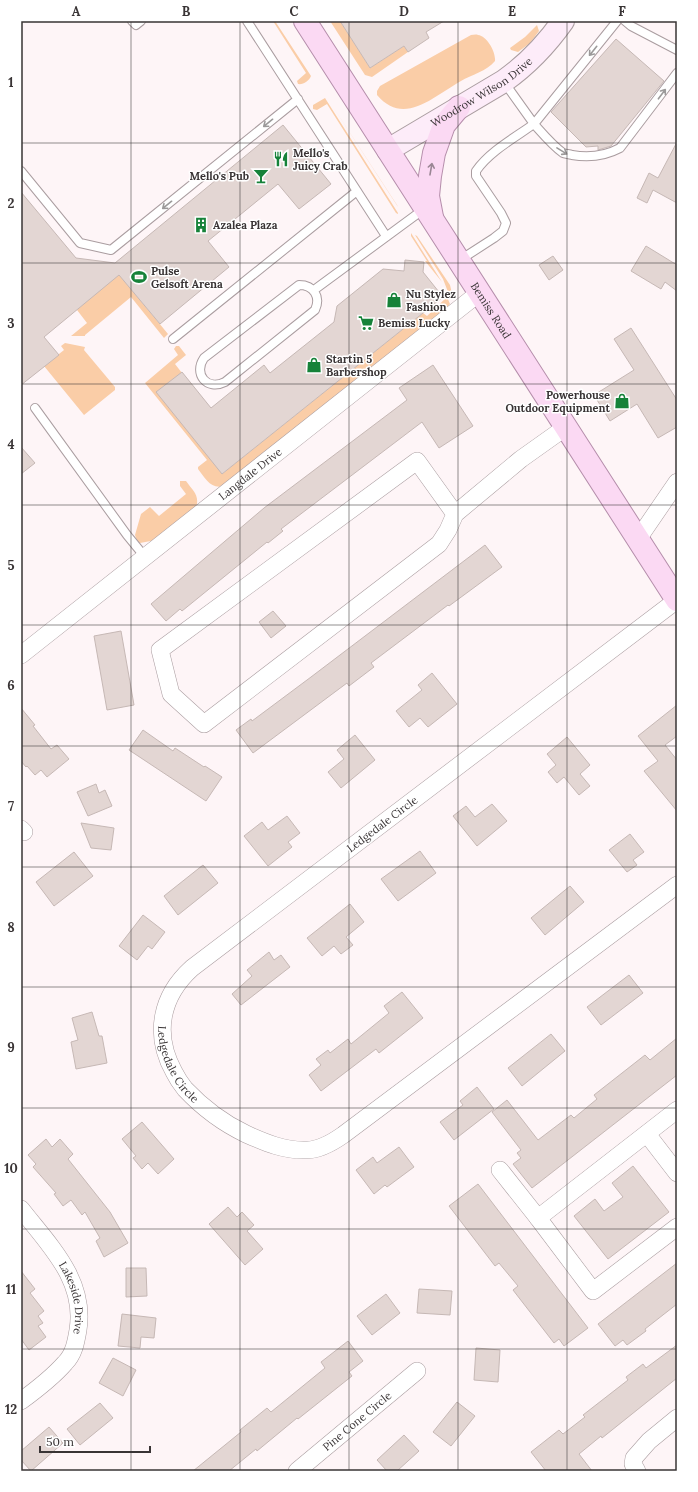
<svg xmlns="http://www.w3.org/2000/svg" width="698" height="1492" font-family="Lora,serif">
  <style>
    .green { fill: #facda7 }
    .building { fill: #e3d6d3; stroke: #c6b8b5 }
    .lines { fill: none; stroke-linecap: round; stroke-linejoin: round }
    .lane-casing { stroke: #aa9da0; stroke-width: 10 }
    .street-casing { stroke: #aa9da0; stroke-width: 18 }
    .secondary-casing { stroke: #aa9da0; stroke-width: 24 }
    .primary-casing { stroke: #b58eab; stroke-width: 24 }
    .lane { stroke: #fff; stroke-width: 8 }
    .street { stroke: #fff; stroke-width: 17 }
    .secondary { stroke: #fdecf9; stroke-width: 22 }
    .primary { stroke: #fbd9f3; stroke-width: 22 }
    .oneway { stroke: #9c9a9a }
    .oneway2 { stroke: #9a8694 }
    .grid { fill: none; stroke: #393435; stroke-width: 1; stroke-opacity: 0.55 }
    .labels { text-anchor: middle; stroke-width: 3; stroke-linejoin: round; paint-order: stroke }
    .street-label { font-size: 11px; fill: #393435; stroke: #fff }
    .poi-label { font-size: 11px; font-weight: bold; fill: #393435; stroke: #fff; text-anchor: start }
    .neatline { fill: none; stroke: #393435; stroke-width: 1.5 }
    .grid-label { font-size: 13px; text-anchor: middle; font-weight: bold; fill: #393435 }
  </style>
  <rect width="100%" height="100%" fill="#fef5f7"/>
  <path class="green" d="M273 21H275L311 76C309 81 303 85 298 84L297 81 306 73Z
    M330 21H340L370 68 404 46 408 52 372 77 365 75Z
    M537 25 539 31 530 43 518 52 511 50 510 48 525 37Z
    M471 35C473 35 476 34 478 35 487 36 496 52 495 61 487 71 471 75 461 81 434 96 404 127 377 95V91L380 86Z
    M325 98 398 213V214L396 213 327 104 317 110 313 109V105Z
    M328 99 397 205 398 207Z
    M411 233 442 282 425 261H427L411 236Z
    M415 235 417 236 450 285 453 298 448 292 443 279Z
    M117 272 168 334 164 338 131 297 85 335V336H71L87 323 77 310Z
    M447 297 450 304 443 312 224 486C211 490 205 478 198 469V467L207 460 145 383 178 355 174 349 176 346H179L186 355 175 364 182 373 222 474 423 313 427 316Z
    M65 343 85 347 84 350 115 387V390L84 415 44 366 64 350 61 346Z
    M180 481H186C193 491 200 495 196 508L156 540 140 543 137 541 135 535 141 514 150 507 159 516 186 494 180 486Z"/>
  <path class="building" d="M340 21H444L426 32 429 38 408 52 404 46 370 68Z
    M616 39 664 81 611 146 598 150V146L586 147 551 112Z
    M283 125 331 184 299 209 278 184 208 241 229 267 160 324 119 275 44 337 59 355 21 385V192L76 258 115 263Z
    M677 142V203L653 190 647 203 637 198 649 173 658 178Z
    M646 246 677 265V291L665 282 661 289 631 271Z
    M553 256 563 270 549 280 539 265Z
    M405 260 424 262 423 272 443 297 222 474 156 392 182 372 211 408 264 365 270 373 334 322 337 306 383 269 404 271Z
    M631 328 677 400V427L658 438 637 404 610 421 594 395 634 370 614 339Z
    M433 365 473 426 439 448 422 422 281 529 283 531 268 543 267 542 182 611 180 609 166 621 151 604 264 508 407 400 399 388Z
    M21 447 35 463 21 474Z
    M485 545 502 567 449 606 448 605 371 663 374 667 349 686 347 683 253 753 236 730 251 719 252 721 311 677Z
    M273 611 286 626 271 638 259 622Z
    M121 631 134 705 107 710 94 636Z
    M432 673 457 704 428 727 420 718 409 727 396 711 422 690 418 685Z
    M677 705V736L665 745 677 760V811L644 771 658 761 638 736Z
    M21 708 35 725 33 726 51 749 57 745 69 759 47 777 41 770 35 775 27 766 26 767 21 761Z
    M143 730 173 751 175 748 204 767 205 766 222 777 206 801 129 750Z
    M355 735 375 760 341 788 328 772 344 759 337 750Z
    M567 737 590 765 580 774 590 786 579 795 564 777 557 783 548 772 556 765 547 754Z
    M96 784 99 793 105 790 112 806 88 816 77 792Z
    M492 804 507 821 477 846 453 816 466 806 475 817Z
    M287 816 300 833 288 842 292 847 268 866 244 836 262 822 268 830Z
    M81 823 114 828 111 850 91 848Z
    M630 834 644 852 633 860 637 865 627 872 609 850Z
    M420 851 436 873 398 901 381 879Z
    M74 852 93 876 54 906 36 882Z
    M203 865 218 883 178 915 164 896Z
    M570 886 584 902 545 935 531 918Z
    M350 904 364 922 346 937 353 945 341 954 334 946 322 956 307 938Z
    M143 915 165 932 152 949 148 946 137 960 119 946Z
    M269 952 274 960 281 955 290 967 241 1005 232 994 252 976 247 970Z
    M629 975 643 993 601 1025 587 1007Z
    M402 992 423 1018 379 1053 376 1049 321 1091 309 1075 321 1065 316 1059 328 1050 330 1053 348 1039 351 1044 389 1013 384 1006Z
    M92 1012 99 1036H102L107 1063 76 1069 71 1042 78 1040 72 1018Z
    M551 1034 565 1051 522 1086 508 1068Z
    M677 1038V1075L532 1188 513 1164 521 1158 517 1153 521 1150 492 1112 507 1100 538 1140 571 1115 574 1118 597 1099 594 1095 645 1055 650 1060Z
    M477 1087 494 1109 454 1140 440 1122 463 1105 460 1101Z
    M142 1122 174 1159 158 1174 148 1163 142 1169 133 1158 136 1156 122 1139Z
    M46 1139 52 1147 60 1139 73 1154 68 1159 110 1212 128 1243 104 1257 96 1241 100 1238 85 1212 82 1215 71 1200 63 1206 54 1194 56 1193 33 1167 36 1164 28 1155Z
    M399 1147 414 1167 387 1187 385 1185 374 1194 356 1170 373 1157 377 1163Z
    M633 1166 669 1212 608 1259 574 1216 595 1199 604 1211 623 1197 612 1183Z
    M478 1184 588 1328 564 1346 559 1339 554 1343 513 1290 518 1286 499 1263 495 1266 449 1206Z
    M228 1207 237 1217 242 1212 254 1225 247 1231 263 1249 245 1265 209 1224Z
    M677 1263V1304L645 1329 646 1331 627 1345 623 1340 615 1346 598 1324Z
    M126 1268H146L147 1296 126 1297Z
    M21 1271 35 1289 30 1293 44 1311 38 1316 43 1323 38 1326 46 1337 29 1350 21 1339Z
    M419 1289 452 1291 450 1315 417 1313Z
    M386 1294 400 1313 372 1335 357 1316Z
    M122 1314 156 1318 154 1338 141 1337 140 1348 118 1346Z
    M348 1341 363 1361 349 1372 352 1376 298 1419 297 1418 257 1451 256 1449 229 1471H193L241 1432 240 1430 267 1408 271 1412 325 1368 321 1362Z
    M677 1345V1378L602 1438 601 1436 579 1454 592 1471H546L531 1452 559 1430 563 1434 585 1417 583 1415 628 1380 626 1377 643 1364 646 1368Z
    M476 1348 500 1350 498 1382 474 1380Z
    M113 1358 136 1370 123 1396 99 1383Z
    M457 1402 475 1416 451 1446 433 1432Z
    M100 1403 113 1418 80 1445 67 1429Z
    M49 1427 63 1443 31 1471 21 1460V1451Z
    M404 1435 419 1451 397 1471H387L377 1460Z"/>
  <g class="lines">
    <defs>
      <path id="lane" d="M132 21 136 25 141 21
        M247 21 386 236
        M617 21 534 124C543 134 552 145 563 153 565 154 569 154 572 155 589 158 605 156 620 148L677 73
        M625 21 631 26 677 50
        M21 171 80 243 111 250 298 99
        M460 260 494 238 503 231 506 223 501 213 476 176V171C489 152 514 138 534 124L504 82
        M299 285C314 285 321 297 315 310L225 382C207 391 193 374 204 358Z
        M314 290 424 209
        M173 339 357 191
        M35 408 127 535 145 557"/>
      <g id="street">
        <path d="M455 514 417 461 160 650 171 694 204 724 439 544 448 530 455 514 521 459 566 427"/>
        <path d="M638 539 677 482"/>
        <path id="s1" d="M677 600 192 968C161 996 153 1034 174 1072 177 1078 181 1084 185 1089 202 1107 225 1124 246 1134 266 1143 285 1151 307 1150 320 1150 333 1142 343 1135L677 885"/>
        <path id="s2" d="M21 655 479 293"/>
        <path d="M21 829 24 832"/>
        <path d="M677 1110 538 1218 593 1291 677 1227"/>
        <path d="M647 1134 677 1173"/>
        <path d="M500 1170 538 1218"/>
        <path id="s3" d="M21 1209C49 1245 86 1280 78 1330 76 1342 74 1354 65 1363 52 1378 36 1390 21 1401"/>
        <path id="s4" d="M297 1471 417 1371"/>
        <path d="M637 1471 633 1464 634 1458 649 1441 677 1418"/>
      </g>
      <g id="secondary">
        <path id="s5" d="M388 150 504 81C528 64 546 45 563 21"/>
      </g>
      <g id="primary">
        <path id="s6" d="M305 21 677 600"/>
        <path d="M432 217 428 196 430 176 434 153 444 125 459 107"/>
      </g>
    </defs>
    <use href="#lane" class="lane-casing"/>
    <use href="#street" class="street-casing"/>
    <use href="#secondary" class="secondary-casing"/>
    <use href="#primary" class="primary-casing"/>
    <use href="#lane" class="lane"/>
    <use href="#street" class="street"/>
    <use href="#secondary" class="secondary"/>
    <use href="#primary" class="primary"/>
  </g>
  <defs><path id="oneway-shaft" d="M-6 0H5M1.5-3L5.5 0L1.5 3" fill="none" stroke-width="1.6" stroke-linecap="round" stroke-linejoin="round"/></defs>
  <g class="oneway">
    <use href="#oneway-shaft" transform="translate(593 51) rotate(129)"/>
    <use href="#oneway-shaft" transform="translate(662 94) rotate(-53)"/>
    <use href="#oneway-shaft" transform="translate(268 123) rotate(141)"/>
    <use href="#oneway-shaft" transform="translate(562 151) rotate(32)"/>
    <use href="#oneway-shaft" transform="translate(167 205) rotate(141)"/>
  </g>
  <use class="oneway2" href="#oneway-shaft" transform="translate(431 169) rotate(-80)"/>
  <path class="grid" d="M131 21V1471M240 21V1471M349 21V1471M458 21V1471M567 21V1471M21 143H677M21 263H677M21 384H677M21 505H677M21 625H677M21 746H677M21 867H677M21 987H677M21 1108H677M21 1229H677M21 1349H677"/>
  <defs>
    <symbol id="restaurant-bare" viewBox="-9 -9 18 18"><path d="M-5-6h1v4h1v-4h1v4h1v-4h1v5L-1.5 .5V6h-2V.5L-5-1ZM5-6V6H3V1.5H1.5Q1.5-4 5-6Z" fill="#168239" stroke="#fff" stroke-width="2.5" paint-order="stroke"/></symbol>
    <symbol id="bar-bare" viewBox="-9 -9 18 18"><path d="M-6-5H6L.8 .8V4.5H3.5V6h-7V4.5H-.8V.8Z" fill="#168239" stroke="#fff" stroke-width="2.5" paint-order="stroke"/></symbol>
    <symbol id="building-bare" viewBox="-9 -9 18 18"><path d="M-4-6H4V6H1V3H-1V6H-4ZM-2.5-4.3h1.7v1.8h-1.7ZM.8-4.3h1.7v1.8H.8ZM-2.5-1h1.7V.8h-1.7ZM.8-1h1.7V.8H.8Z" fill="#168239" stroke="#fff" stroke-width="2.5" paint-order="stroke"/></symbol>
    <symbol id="stadium-bare" viewBox="-9 -9 18 18"><path d="M0-5a6.5 5 0 1 0 0 10a6.5 5 0 1 0 0-10ZM-3.5-1.8h7v3.6h-7Z" fill="#168239" stroke="#fff" stroke-width="2.5" paint-order="stroke"/></symbol>
    <symbol id="shop-bare" viewBox="-9 -9 18 18"><path d="M-5-2.5h2.3a2.7 3.5 0 0 1 5.4 0H5L5.5 6h-11ZM-1.5-2.5h3a1.5 2.3 0 0 0-3 0Z" fill="#168239" stroke="#fff" stroke-width="2.5" paint-order="stroke"/></symbol>
    <symbol id="supermarket-bare" viewBox="-9 -9 18 18"><path d="M-6-5.5h2.5l.6 2H6L4.5 2H-2.5L-4.4-4H-6ZM-1.5 3.2a1.3 1.3 0 1 0 .1 0ZM3 3.2a1.3 1.3 0 1 0 .1 0Z" fill="#168239" stroke="#fff" stroke-width="2.5" paint-order="stroke"/></symbol>
  </defs>
  <g fill-rule="evenodd">
    <use href="#restaurant-bare" x="270" y="148" width="22" height="22"/>
    <use href="#bar-bare" x="250" y="165" width="22" height="22"/>
    <use href="#building-bare" x="190" y="214" width="22" height="22"/>
    <use href="#stadium-bare" x="128" y="266" width="22" height="22"/>
    <use href="#shop-bare" x="383" y="289" width="22" height="22"/>
    <use href="#supermarket-bare" x="355" y="312" width="22" height="22"/>
    <use href="#shop-bare" x="303" y="354" width="22" height="22"/>
    <use href="#shop-bare" x="611" y="390" width="22" height="22"/>
  </g>
  <g class="labels">
    <g class="street-label">
      <text dy="4" stroke="none"><textPath href="#s5" startOffset="110">Woodrow Wilson Drive</textPath></text>
      <text dy="4" stroke="none"><textPath href="#s6" startOffset="344">Bemiss Road</textPath></text>
      <text dy="4" stroke="none"><textPath href="#s2" startOffset="292">Langdale Drive</textPath></text>
      <text transform="translate(382 824) rotate(-37)" y="4">Ledgedale Circle</text>
      <text dy="4" stroke="none"><textPath href="#s1" startOffset="718">Ledgedale Circle</textPath></text>
      <text dy="4" stroke="none"><textPath href="#s3" startOffset="105">Lakeside Drive</textPath></text>
      <text dy="4" stroke="none"><textPath href="#s4" startOffset="78">Pine Cone Circle</textPath></text>
    </g>
    <g class="poi-label">
      <text x="293" y="157">Mello's<tspan x="293" dy="13">Juicy Crab</tspan></text>
      <text x="249" y="180" text-anchor="end">Mello's Pub</text>
      <text x="213" y="229">Azalea Plaza</text>
      <text x="151" y="275">Pulse<tspan x="151" dy="13">Gelsoft Arena</tspan></text>
      <text x="406" y="298">Nu Stylez<tspan x="406" dy="13">Fashion</tspan></text>
      <text x="378" y="327">Bemiss Lucky</text>
      <text x="326" y="363">Startin 5<tspan x="326" dy="13">Barbershop</tspan></text>
      <text x="610" y="399" text-anchor="end">Powerhouse<tspan x="610" dy="13">Outdoor Equipment</tspan></text>
    </g>
  </g>
  <rect width="698" height="1492" fill="none" stroke="#ffffff" stroke-width="44"/>
  <path d="M40 1446v6h110v-6" fill="none" stroke="#393435" stroke-width="2"/>
  <text x="46" y="1446" font-size="12" fill="#393435" stroke="#ffffff" stroke-width="3" paint-order="stroke">50 m</text>
  <rect x="22" y="22" width="654" height="1448" class="neatline"/>
  <g class="grid-label">
    <text x="76" y="16">A</text>
    <text x="186" y="16">B</text>
    <text x="294" y="16">C</text>
    <text x="404" y="16">D</text>
    <text x="512" y="16">E</text>
    <text x="622" y="16">F</text>
    <text x="11" y="87">1</text>
    <text x="11" y="208">2</text>
    <text x="11" y="328">3</text>
    <text x="11" y="449">4</text>
    <text x="11" y="570">5</text>
    <text x="11" y="690">6</text>
    <text x="11" y="811">7</text>
    <text x="11" y="932">8</text>
    <text x="11" y="1052">9</text>
    <text x="11" y="1173">10</text>
    <text x="11" y="1294">11</text>
    <text x="11" y="1414">12</text>
  </g>
</svg>
